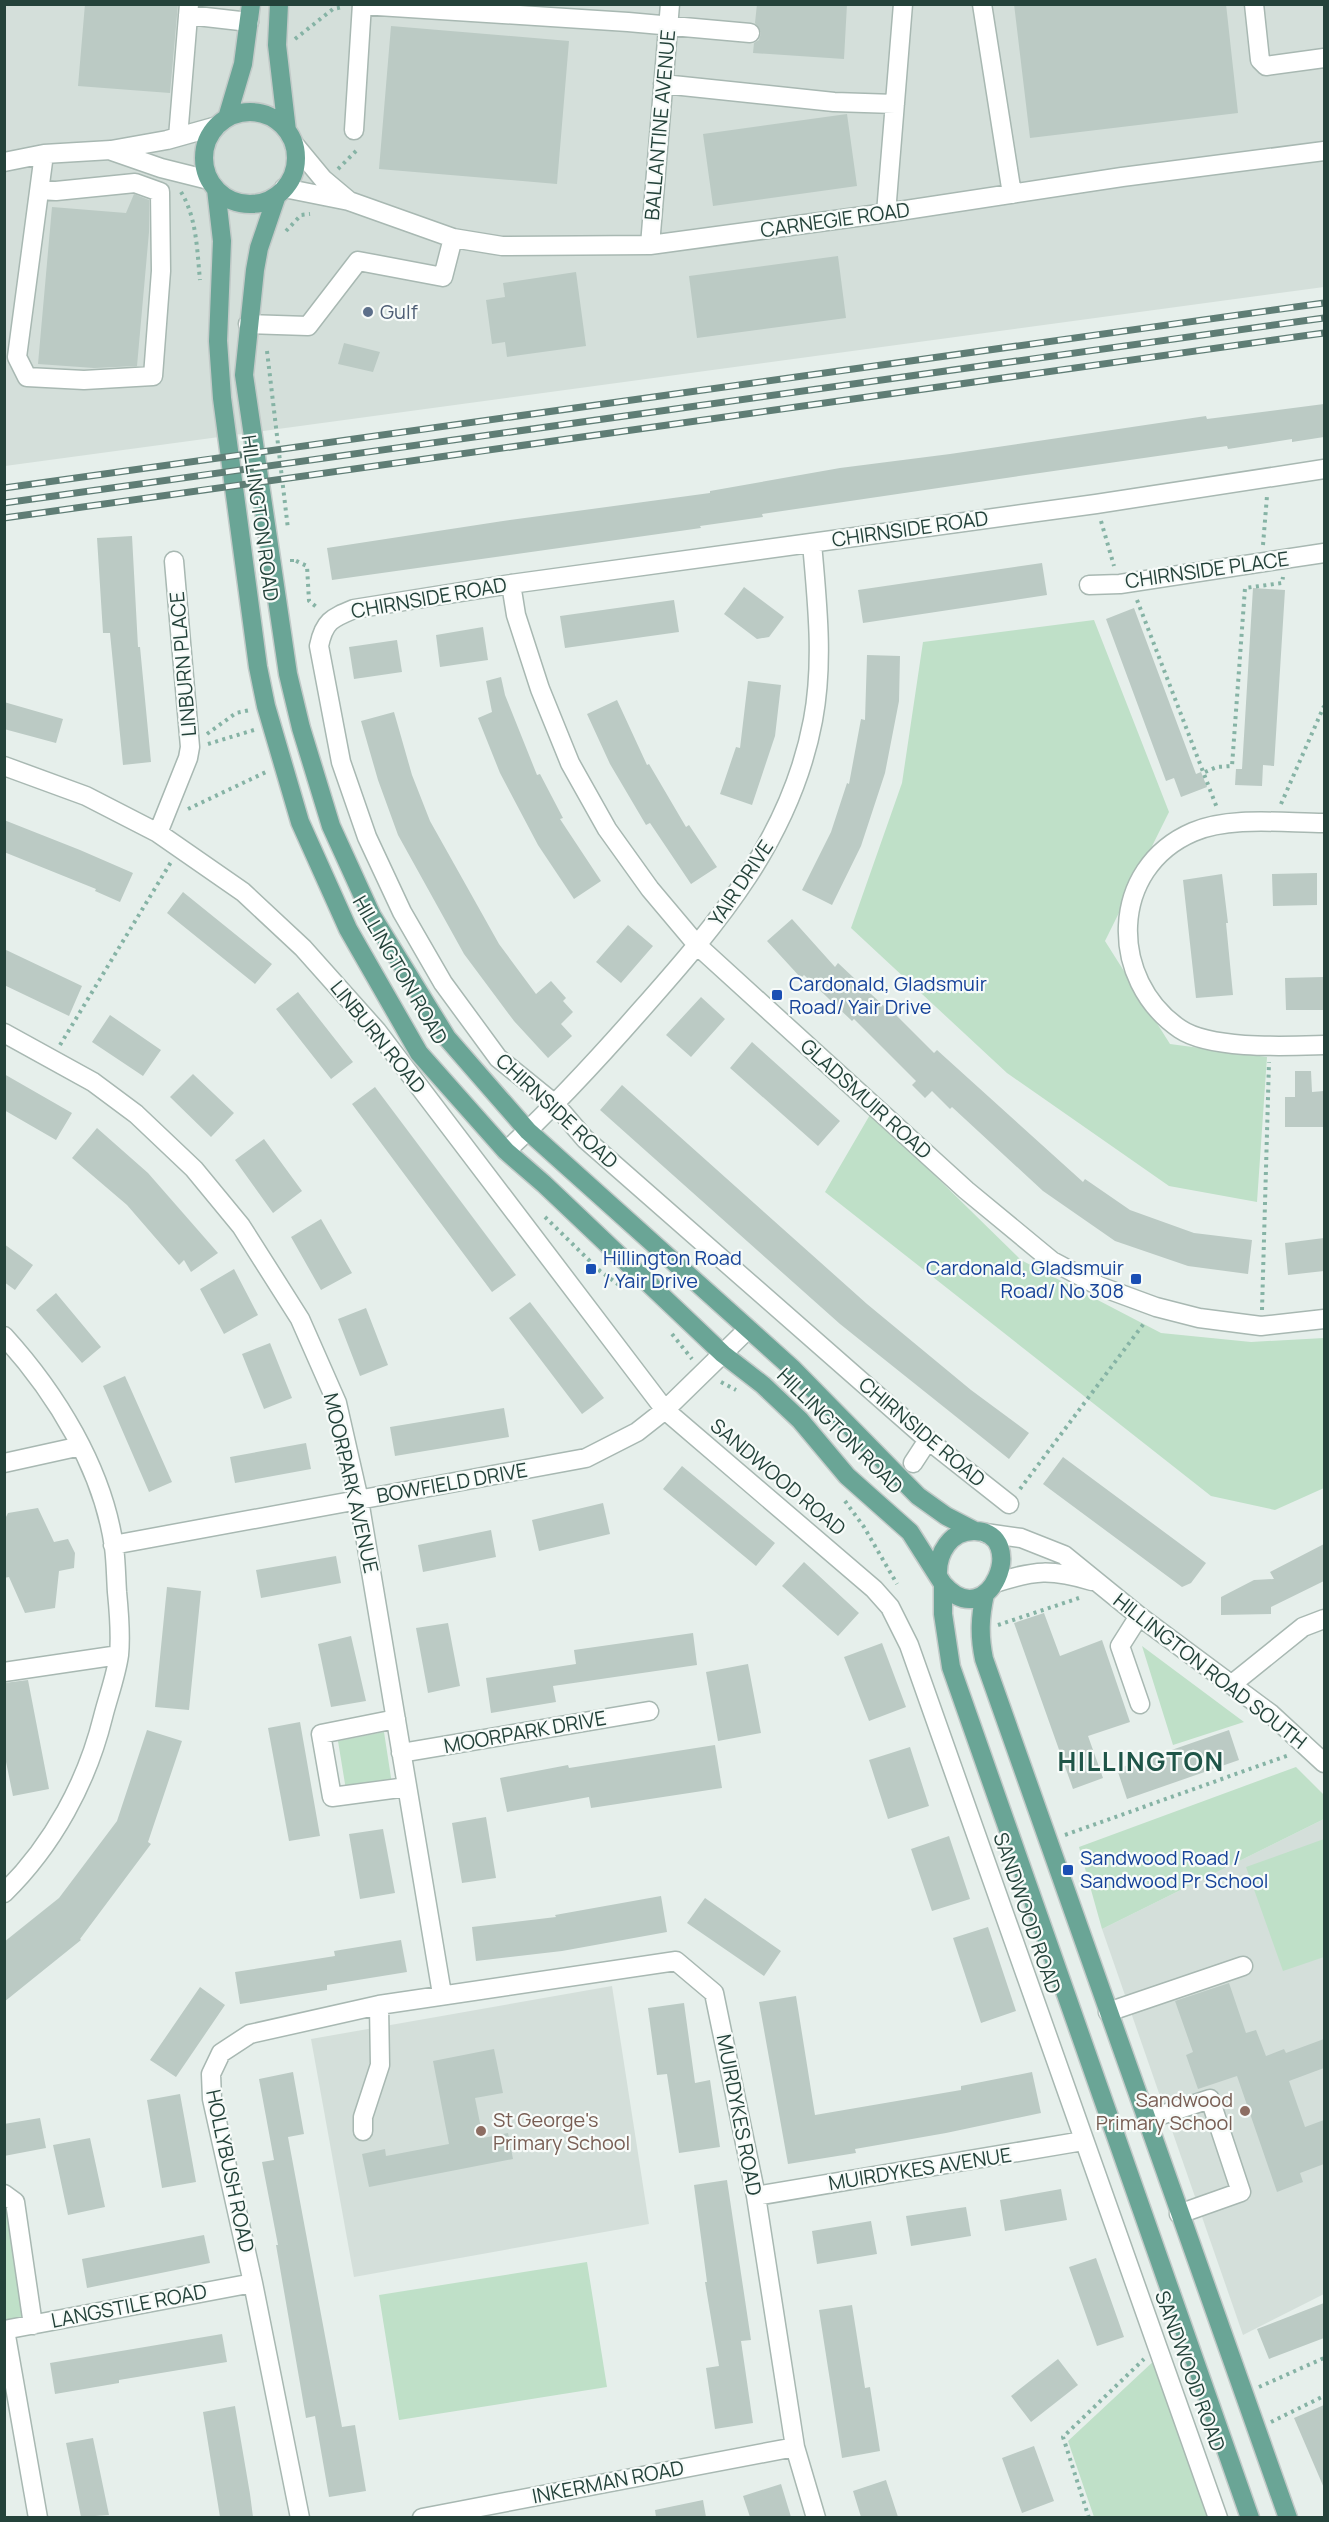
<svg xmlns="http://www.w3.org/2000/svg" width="1329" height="2522" font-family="Manrope,sans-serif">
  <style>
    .built { fill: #d4dfda }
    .green { fill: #bfe0c8 }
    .building { fill: #bbcac4 }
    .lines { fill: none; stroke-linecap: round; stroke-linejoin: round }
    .minor-casing { stroke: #a8b8b2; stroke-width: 21 }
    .major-casing { stroke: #c2cac8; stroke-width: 21 }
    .path { stroke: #86b3a5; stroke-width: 4; stroke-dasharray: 3 4.5; stroke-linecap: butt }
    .minor { stroke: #fff; stroke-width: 18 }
    .major { stroke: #6aa596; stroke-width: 18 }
    .rail-casing { stroke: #5f7d75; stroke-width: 7 }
    .rail { stroke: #f7fbf9; stroke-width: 4.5; stroke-dasharray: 14; stroke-linecap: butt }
    .service-dot { fill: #5c6f8a; stroke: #f7fbf9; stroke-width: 2 }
    .transit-dot { fill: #1a4fb4; stroke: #f7fbf9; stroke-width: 2 }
    .education-dot { fill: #8d6e63; stroke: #f7fbf9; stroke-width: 2 }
    .labels { text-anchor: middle; stroke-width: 4.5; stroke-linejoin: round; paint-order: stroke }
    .street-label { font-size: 20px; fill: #24423a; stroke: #f7fbf9 }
    .service-label { font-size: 20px; fill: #4e5e75; stroke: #f7fbf9; text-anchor: start }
    .transit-label { font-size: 20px; fill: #164399; stroke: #f7fbf9; text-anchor: start }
    .education-label { font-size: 20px; fill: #785e54; stroke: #f7fbf9; text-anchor: end }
    .district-label { font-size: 26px; font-weight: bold; letter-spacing: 1.5px; fill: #1f5548; stroke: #f7fbf9 }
  </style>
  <rect width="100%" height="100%" fill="#e6efeb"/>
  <path class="built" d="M4 5H1324V287L5 466Z
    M1324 1819V2294L1243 2335 1102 1929Z
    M612 1986 649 2224 354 2277 311 2039Z"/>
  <path class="green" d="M1094 620 1169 812 1105 941 1170 1044 1267 1057 1257 1202 1169 1186 1007 1073 851 928 902 783 923 642Z
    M871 1113 1021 1260 1161 1333 1251 1342 1324 1338V1488L1275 1510 1211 1496 825 1192Z
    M1142 1646 1244 1722 1173 1745Z
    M384 1732 392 1784 346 1790 338 1741Z
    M1296 1767 1324 1795V1819L1102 1929 1079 1847Z
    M1324 1839V1957L1283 1971 1246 1867Z
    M4 2202 9 2205 28 2316 5 2321Z
    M587 2262 607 2387 399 2420 379 2295Z
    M1157 2358 1207 2517H1094L1068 2441Z"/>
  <path class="building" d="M85 4H178L170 93 78 86Z
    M757 4H847L844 59 753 53 754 43 759 40 761 33 755 23Z
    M1014 4H1226L1238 113 1030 138Z
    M391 26 569 41 557 184 379 169Z
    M847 114 857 186 713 206 703 134Z
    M134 194 149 200V232L137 366 94 368 38 364 52 207 126 213Z
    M838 256 846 318 697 338 689 276Z
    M576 272 586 346 507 357 505 342 492 344 486 300 505 297 503 283Z
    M344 343 380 352 373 372 338 364Z
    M1324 404V437L1292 442V439L1228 449 1227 446 1019 476 762 514 763 517 700 526 701 528 332 580 327 548 503 521 710 493V491L840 468 950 454 1206 416 1207 419Z
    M132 536 138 647H140L151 762 123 765 110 633H103L97 538Z
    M1042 563 1047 595 863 623 858 590Z
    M744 587 784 617 769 637 757 639 724 614Z
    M1253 588 1285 590 1274 766 1263 765 1262 786 1235 785 1236 769H1242Z
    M674 600 679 632 565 648 560 616Z
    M1134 608 1196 774 1201 772 1207 787 1181 797 1174 778 1166 781 1106 619Z
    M483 627 488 660 440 667 436 635Z
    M397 640 402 672 354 679 349 647Z
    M867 655 900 656 899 701 885 773 861 846 832 905 802 890 831 832 847 783 849 784 861 719 865 720Z
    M501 677 505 695 537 775 540 774 563 818 560 819 601 881 574 899 538 845 500 773 478 718 492 712 486 681Z
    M748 681 781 685 775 736 752 805 720 794 736 747 740 748Z
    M617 700 647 765 649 764 686 827 689 825 717 867 691 884 650 823 646 825 610 764 587 714Z
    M4 702 63 719 56 743 4 729Z
    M394 712 412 775 430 821 499 944 536 994 551 981 566 998 563 1001 573 1012 561 1024 572 1036 548 1058 514 1021 464 954 398 835 378 780 361 721Z
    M4 820 80 850 133 873 120 902 95 891 96 889 4 852Z
    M1317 873V905L1273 906 1272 874Z
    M1222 874 1228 923H1226L1233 995 1196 998 1183 880Z
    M183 892 272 964 255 984 167 913Z
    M792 919 835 967 838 963 887 1009 888 1007 934 1053 937 1050 1083 1182 1085 1179 1130 1210 1194 1233 1252 1240 1248 1274 1188 1266 1115 1241 1043 1191 952 1107 950 1109 932 1091 925 1098 912 1085 916 1081 854 1019 852 1021 804 975 801 978 767 941Z
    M628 925 653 946 621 983 596 962Z
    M4 949 82 986 69 1016 4 985Z
    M1324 977V1010H1286L1285 978Z
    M298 992 353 1062 331 1079 276 1009Z
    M701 997 725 1019 691 1057 666 1035Z
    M110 1015 161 1050 143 1076 92 1042Z
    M752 1042 840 1121 818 1146 730 1068Z
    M1295 1071H1311L1312 1092 1324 1091V1127H1285V1097H1295Z
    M4 1074 72 1113 56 1140 4 1110Z
    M193 1074 234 1113 211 1137 170 1097Z
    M622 1085 867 1304 971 1390 1029 1433 1009 1459 840 1324 600 1110Z
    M375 1087 516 1275 492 1292 352 1104Z
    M97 1128 148 1173 218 1253 191 1272 184 1260 179 1265 127 1205 72 1158Z
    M264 1139 302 1191 273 1213 235 1160Z
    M321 1219 352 1273 321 1290 291 1237Z
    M1324 1238V1271L1288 1275 1285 1243Z
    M4 1244 33 1265 15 1290 4 1282Z
    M234 1269 258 1315 224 1334 200 1289Z
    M56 1293 101 1347 82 1363 36 1310Z
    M530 1302 604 1398 582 1414 509 1318Z
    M366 1308 388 1365 360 1376 338 1319Z
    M270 1343 292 1398 264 1409 242 1354Z
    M125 1376 172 1482 149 1492 103 1386Z
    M504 1408 509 1437 395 1456 390 1427Z
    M306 1443 311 1469 235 1483 230 1457Z
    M1063 1457 1206 1563 1191 1583 1182 1587 1043 1484Z
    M682 1466 775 1543 756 1566 663 1489Z
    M603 1503 610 1534 539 1551 532 1520Z
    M38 1508 54 1542 68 1539 75 1553 74 1568 59 1571 55 1608 25 1613 9 1577 4 1578V1521L8 1513Z
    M491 1530 496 1557 423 1572 418 1545Z
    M1324 1544V1581L1271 1607V1614L1221 1615V1597L1254 1580 1274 1579 1270 1572Z
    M336 1556 341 1583 261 1598 256 1570Z
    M804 1562 859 1613 838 1636 782 1586Z
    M167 1587 201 1591 189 1710 155 1707Z
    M1044 1613 1060 1656 1102 1640 1130 1722 1088 1736 1103 1778 1073 1789 1014 1623Z
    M448 1623 460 1686 428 1693 416 1628Z
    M693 1633 697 1665 553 1686 556 1702 491 1713 486 1678 576 1664 574 1650Z
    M351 1636 366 1701 331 1707 318 1644Z
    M882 1643 906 1707 869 1721 844 1657Z
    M748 1664 761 1733 718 1741 706 1672Z
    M28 1680 49 1789 13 1796 4 1752V1683Z
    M300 1722 320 1836 289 1841 268 1728Z
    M147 1730 182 1741 148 1842 151 1844 80 1939 81 1940 4 2002V1942L59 1898 117 1821Z
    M1229 1730 1239 1760 1127 1799 1117 1769Z
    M715 1745 722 1788 591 1808 589 1797 507 1812 500 1778 568 1765 569 1768Z
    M910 1747 929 1806 888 1819 869 1760Z
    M486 1817 496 1878 462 1883 452 1823Z
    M383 1829 395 1893 360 1899 349 1834Z
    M949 1836 970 1899 932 1911 911 1849Z
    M661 1896 667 1932 562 1951 476 1961 472 1927 556 1917 555 1915Z
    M705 1898 781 1951 764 1976 687 1923Z
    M988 1927 1016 2011 981 2023 953 1938Z
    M401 1940 407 1972 327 1985V1990L240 2004 235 1972 335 1956 334 1951Z
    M1229 1983 1246 2033 1256 2030 1266 2056 1284 2049 1286 2053 1324 2039V2068L1289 2081 1305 2127 1324 2120V2164L1300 2173 1303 2182 1277 2192 1237 2076 1198 2089 1186 2055 1193 2052 1175 2001Z
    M200 1987 225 2005 176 2077 150 2060Z
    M796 1996 815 2115 961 2090V2086L1032 2072 1041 2113 946 2133 855 2149 856 2153 788 2164 759 2002Z
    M684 2003 695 2083 710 2080 720 2147 679 2153 667 2074 657 2075 648 2008Z
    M494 2049 503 2093 475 2098 483 2138 508 2133 513 2159 369 2187 362 2154 385 2149 386 2156 449 2144 433 2061Z
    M293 2072 304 2134 288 2137 342 2427 355 2425 366 2491 329 2497 315 2416 306 2418 276 2245H278L262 2162 274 2160 259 2079Z
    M180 2094 196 2182 162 2188 147 2100Z
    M40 2118 46 2148 4 2156V2124Z
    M90 2138 105 2207 68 2215 53 2145Z
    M727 2180 751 2340 741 2341 753 2423 715 2429 706 2368 719 2366 705 2282H707L694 2185Z
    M1061 2189 1067 2220 1005 2231 1000 2200Z
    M966 2207 971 2236 911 2246 906 2216Z
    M871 2221 877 2254 817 2264 812 2231Z
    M204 2235 210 2263 87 2288 82 2259Z
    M1096 2258 1124 2337 1097 2346 1069 2267Z
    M1324 2303V2338L1269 2359 1257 2329Z
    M852 2305 865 2388 870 2387 880 2451 842 2458 819 2310Z
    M222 2334 227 2362 119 2380V2383L55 2394 50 2363Z
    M1058 2359 1078 2385 1031 2422 1011 2396Z
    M1324 2405V2488L1294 2418Z
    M235 2406 250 2494 253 2517H220L203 2412Z
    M93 2438 109 2515 81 2517 66 2443Z
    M1034 2446 1054 2501 1022 2513 1002 2458Z
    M886 2480 898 2517H861L853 2491Z
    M781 2484 791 2517H750L743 2496Z
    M703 2500 706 2517H656L655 2510Z"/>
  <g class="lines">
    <defs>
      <path id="minor" d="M982 4 1012 194
        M1254 4 1260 60 1266 66 1324 58
        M362 5 628 22 750 33
        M188 15 249 22
        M663 84 834 102 895 104
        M354 130 362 4
        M178 137 189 4
        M294 144 323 179 348 200
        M112 151 161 168 209 180
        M4 162 44 154 111 150 167 140 217 126
        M284 188 349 201 453 238 502 246 650 245 886 213 1122 177 1324 151
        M40 190 56 191 135 183 160 192 161 271 153 376 84 380 27 377 17 357 44 154
        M886 213 903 4
        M650 245 670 4
        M248 324 308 326 358 261 443 277 453 238
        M511 584 516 615 540 689 570 763 607 829 650 889 698 946 966 1190 1052 1261 1099 1286 1156 1307 1199 1318 1261 1326 1324 1319
        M1089 585 1120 584 1324 553
        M4 766 86 796 158 833 243 892 303 948 377 1031 665 1410 874 1589 890 1607 909 1645 1218 2518
        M1324 823C1284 823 1230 816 1193 832 1109 868 1108 980 1180 1029 1211 1050 1288 1046 1324 1045
        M158 833 188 758 190 747 174 561
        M4 1033 93 1082 136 1114 194 1169 241 1226 300 1319 337 1403 359 1500 442 1994
        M506 1151C554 1107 598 1059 641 1010 718 923 791 838 813 720 824 661 817 602 812 543
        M4 1336C56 1393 103 1469 114 1547 116 1562 116 1577 117 1592 119 1612 121 1635 119 1655 116 1676 108 1697 103 1717 87 1782 53 1845 4 1893
        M4 1463 81 1446
        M913 1463 928 1440
        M1009 1504 928 1440 585 1139 556 1105 498 1058 443 983 402 912 367 837 341 762 319 646C324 621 332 618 354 609L511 584 1096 504 1324 469
        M985 1533 1021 1538 1064 1555 1139 1616 1271 1714 1324 1763
        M113 1545 586 1458 637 1432 665 1410 748 1329
        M995 1583C1035 1570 1051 1569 1092 1581
        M1139 1616 1120 1646 1140 1704
        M4 1672 119 1655
        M1231 1685 1303 1627 1324 1619
        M396 1719 321 1734 332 1797 407 1787
        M401 1753 649 1711
        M1108 2012 1243 1966
        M1146 2120 1210 2099 1241 2192 1179 2214
        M363 2131V2117L380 2065 379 2005
        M4 2194 15 2202 33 2325
        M756 2196 1083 2141
        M4 2330 253 2283
        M5 2330 38 2518
        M300 2518 253 2283 212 2099 211 2074 221 2053 250 2034 379 2005 676 1961 714 1993 756 2196 795 2447 816 2518
        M422 2518 795 2447"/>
      <path id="major" d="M279 4 277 45 287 131
        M204 158a46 46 0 1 1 92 0a46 46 0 1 1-92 0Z
        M227 118 243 64 251 4
        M216 189 222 241 218 341 222 398 258 667 266 706 300 822 348 929 419 1053 506 1151 544 1184 723 1354 763 1385 800 1420 847 1476 910 1532 943 1584C990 1637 1029 1532 975 1531 950 1530 937 1554 938 1575
        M277 195 259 248 255 270 244 375 288 674 301 728 331 826 372 916 447 1038 528 1131 793 1369 918 1496 946 1516 975 1531
        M943 1584V1614L951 1667 1250 2518
        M985 1594C980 1617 979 1635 984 1659L1288 2518"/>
    </defs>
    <use href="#minor" class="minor-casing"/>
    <use href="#major" class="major-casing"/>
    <path class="path" d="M295 39 333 9 343 7
      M338 169 358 149
      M181 192C197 218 197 251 200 280
      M286 231 301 215 310 214
      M267 351 288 529
      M1101 521 1114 566
      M1263 545 1267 496
      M292 562V559L307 566 309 601 319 609
      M1137 600 1217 808
      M207 734 236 713 250 710
      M208 744 254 730
      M1205 772 1217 767 1232 766 1245 588 1282 583 1283 577
      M1281 804 1324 706
      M188 809 266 772
      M60 1045 171 862
      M545 1217 600 1271 623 1288
      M1262 1310 1269 1062
      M672 1334 692 1359
      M721 1382 736 1390
      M1020 1489 1145 1322
      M845 1501 864 1527 897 1584
      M998 1625 1079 1598
      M1065 1835 1289 1755
      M1259 2387 1324 2358
      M1271 2422 1324 2396
      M1089 2518 1063 2437 1144 2359"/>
    <use href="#minor" class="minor"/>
    <use href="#major" class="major"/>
    <defs>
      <path id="rail" d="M4 488 1324 303
        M4 503 1324 318
        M4 518 1324 333"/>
    </defs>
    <use href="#rail" class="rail-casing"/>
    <use href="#rail" class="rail"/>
  </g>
  <circle class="service-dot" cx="368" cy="312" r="6"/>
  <g class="transit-dot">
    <rect x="771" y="989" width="12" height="12" rx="3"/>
    <rect x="585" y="1263" width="12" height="12" rx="3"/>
    <rect x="1130" y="1273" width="12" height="12" rx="3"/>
    <rect x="1062" y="1864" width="12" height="12" rx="3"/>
  </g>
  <g class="education-dot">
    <circle cx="1245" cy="2111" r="6"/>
    <circle cx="481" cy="2131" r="6"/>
  </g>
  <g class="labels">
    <g class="street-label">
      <text transform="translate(660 125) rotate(-85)" y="7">BALLANTINE AVENUE</text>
      <text transform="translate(835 220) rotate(-8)" y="7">CARNEGIE ROAD</text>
      <text transform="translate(260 518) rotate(82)" y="7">HILLINGTON ROAD</text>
      <text transform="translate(910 529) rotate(-8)" y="7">CHIRNSIDE ROAD</text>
      <text transform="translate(1207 570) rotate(-8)" y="7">CHIRNSIDE PLACE</text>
      <text transform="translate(429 598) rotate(-10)" y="7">CHIRNSIDE ROAD</text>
      <text transform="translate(183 664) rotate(-95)" y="7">LINBURN PLACE</text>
      <text transform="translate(741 883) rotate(-56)" y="7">YAIR DRIVE</text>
      <text transform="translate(400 970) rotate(60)" y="7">HILLINGTON ROAD</text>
      <text transform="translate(378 1037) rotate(51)" y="7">LINBURN ROAD</text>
      <text transform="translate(866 1099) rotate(42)" y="7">GLADSMUIR ROAD</text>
      <text transform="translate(557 1111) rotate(43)" y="7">CHIRNSIDE ROAD</text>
      <text transform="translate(840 1431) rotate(45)" y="7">HILLINGTON ROAD</text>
      <text transform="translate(922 1432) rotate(40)" y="7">CHIRNSIDE ROAD</text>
      <text transform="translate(778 1477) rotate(40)" y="7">SANDWOOD ROAD</text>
      <text transform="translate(351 1483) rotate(77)" y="7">MOORPARK AVENUE</text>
      <text transform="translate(452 1483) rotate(-10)" y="7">BOWFIELD DRIVE</text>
      <text transform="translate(1210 1671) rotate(38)" y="7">HILLINGTON ROAD SOUTH</text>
      <text transform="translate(525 1732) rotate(-10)" y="7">MOORPARK DRIVE</text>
      <text transform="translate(1027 1913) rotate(71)" y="7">SANDWOOD ROAD</text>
      <text transform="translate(739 2115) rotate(79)" y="7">MUIRDYKES ROAD</text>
      <text transform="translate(920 2169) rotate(-9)" y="7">MUIRDYKES AVENUE</text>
      <text transform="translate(230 2171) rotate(78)" y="7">HOLLYBUSH ROAD</text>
      <text transform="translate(129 2306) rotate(-11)" y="7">LANGSTILE ROAD</text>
      <text transform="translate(1190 2371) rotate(70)" y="7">SANDWOOD ROAD</text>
      <text transform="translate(608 2482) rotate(-11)" y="7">INKERMAN ROAD</text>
    </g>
    <g class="service-label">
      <text x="380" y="319">Gulf</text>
    </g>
    <g class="transit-label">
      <text x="789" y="991">Cardonald, Gladsmuir<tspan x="789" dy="23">Road/ Yair Drive</tspan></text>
      <text x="603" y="1265">Hillington Road<tspan x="603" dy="23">/ Yair Drive</tspan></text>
      <text x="1124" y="1275" text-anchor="end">Cardonald, Gladsmuir<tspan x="1124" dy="23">Road/ No 308</tspan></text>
      <text x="1080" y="1865">Sandwood Road /<tspan x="1080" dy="23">Sandwood Pr School</tspan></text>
    </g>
    <g class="education-label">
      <text x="1233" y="2107">Sandwood<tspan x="1233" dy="23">Primary School</tspan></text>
      <text x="493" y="2127" text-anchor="start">St George's<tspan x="493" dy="23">Primary School</tspan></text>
    </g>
    <g class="district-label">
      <text x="1141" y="1771">HILLINGTON</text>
    </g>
  </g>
  <rect width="1329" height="2522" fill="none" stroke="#24423a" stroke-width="12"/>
</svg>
